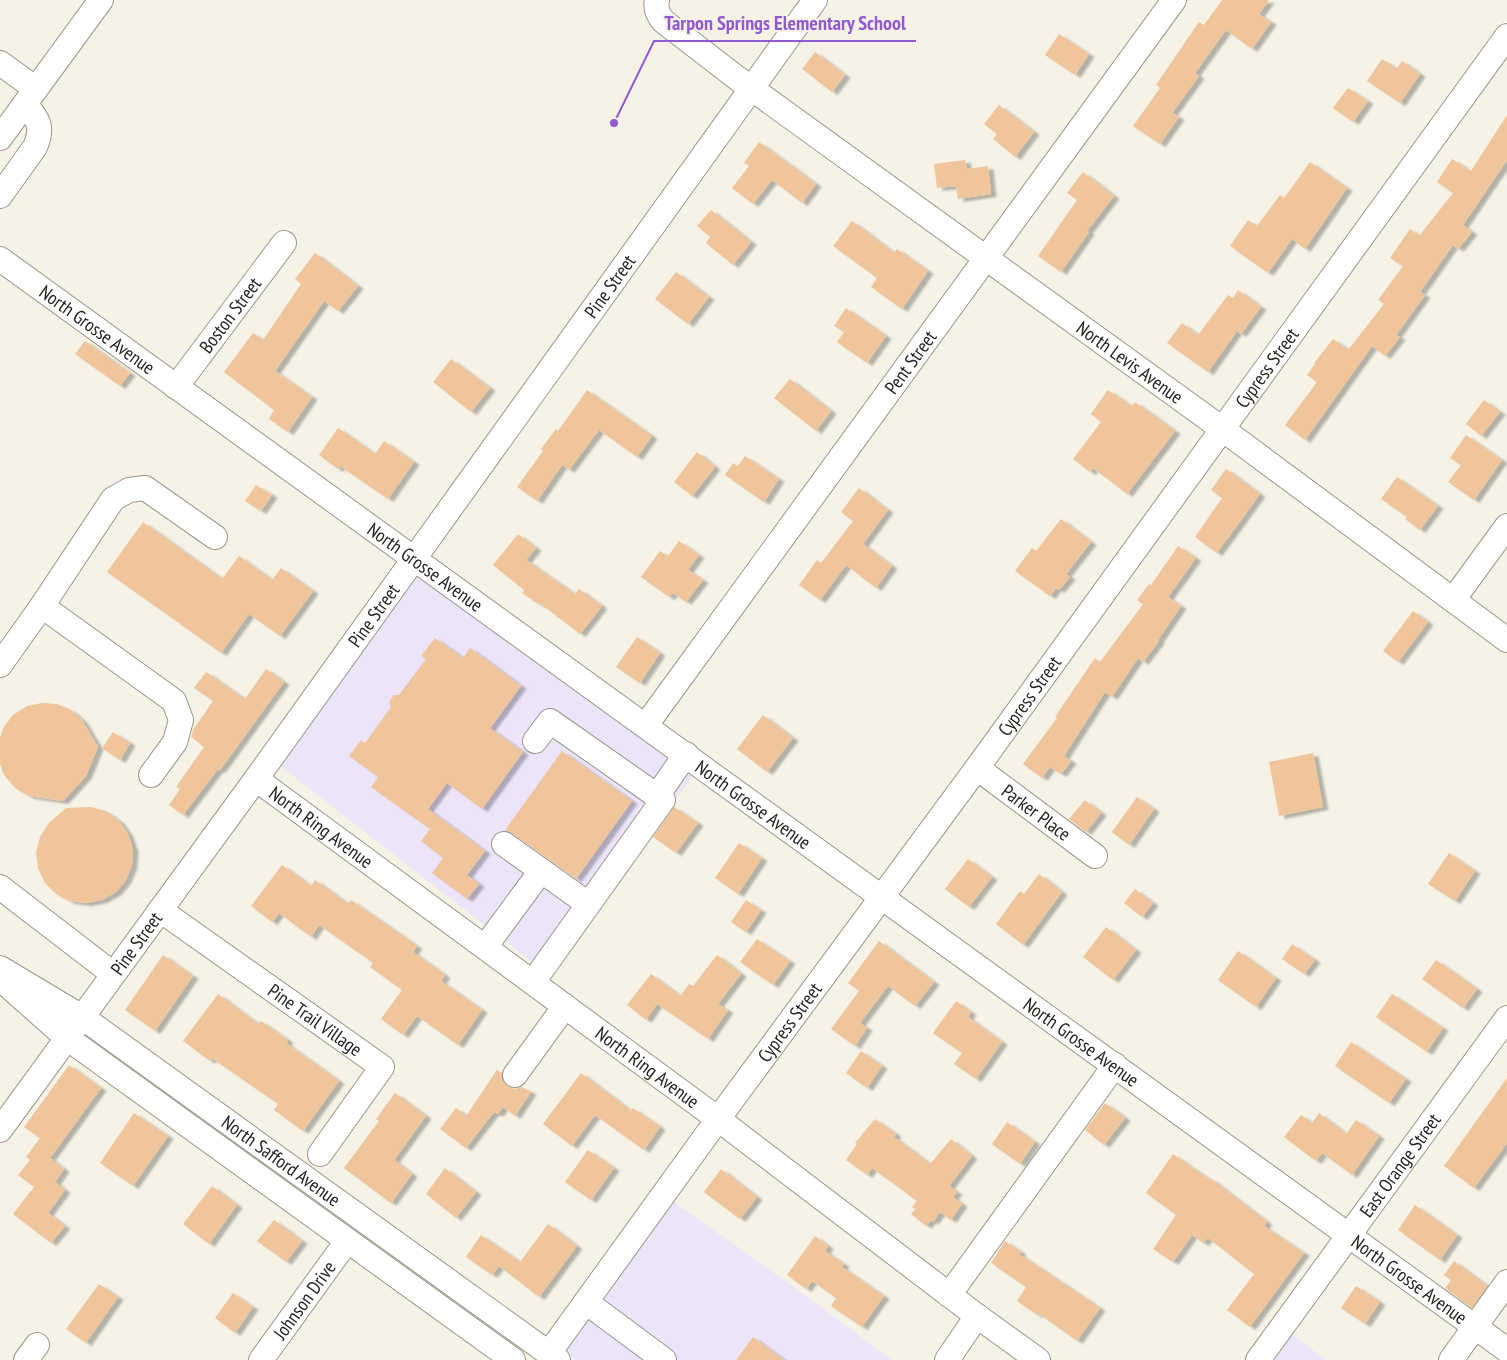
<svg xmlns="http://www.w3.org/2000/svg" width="1507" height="1360" font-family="'PT Sans Narrow',sans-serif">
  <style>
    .commercial { fill: #ede4f9 }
    .building { fill: #f0c59b; filter: url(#shadow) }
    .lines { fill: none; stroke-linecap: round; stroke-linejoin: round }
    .minor-casing { stroke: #9a968a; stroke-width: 26 }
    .minor { stroke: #fff; stroke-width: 24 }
    .labels { text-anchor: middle; stroke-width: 4; stroke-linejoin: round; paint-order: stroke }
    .street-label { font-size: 19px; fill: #24231e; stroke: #f6f2e5 }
    .leader { fill: none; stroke: #925ad2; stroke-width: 2 }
    .callout-dot { fill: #925ad2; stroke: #f6f2e5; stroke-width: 2 }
    .callout-label { font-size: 20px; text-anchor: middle; font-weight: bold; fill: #925ad2; stroke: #f6f2e5; stroke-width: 4; stroke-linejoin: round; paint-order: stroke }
  </style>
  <defs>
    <filter id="shadow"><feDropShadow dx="5.5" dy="3" stdDeviation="1" flood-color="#0004"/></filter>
  </defs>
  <rect width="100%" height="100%" fill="#f6f2e5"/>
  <path class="commercial" d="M418 573 695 773 545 972 279 765Z
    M673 1201 805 1295 892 1360H575L564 1352Z
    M1291 1334 1326 1360H1272Z"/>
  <path class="building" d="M1222 0H1269L1259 14 1271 22 1252 49 1226 30 1195 73 1199 76 1172 113 1179 117 1160 144 1133 126 1160 88 1156 85 1199 22 1204 25Z
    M1059 34 1089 54 1075 75 1045 55Z
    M815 52 845 75 832 92 802 69Z
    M1382 59 1397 69 1402 61 1420 74 1400 103 1367 81Z
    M1348 88 1368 101 1353 122 1333 108Z
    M999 105 1034 132 1015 157 993 139 997 134 984 124Z
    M1507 115V160L1463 225 1472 232 1458 249 1453 245 1420 292 1425 295 1396 335 1400 337 1385 356 1372 346 1305 440 1285 425 1317 382 1307 375 1315 364 1314 363 1333 339 1348 350 1384 304 1378 300 1403 266 1390 258 1410 229 1419 236 1453 193 1437 182 1452 159 1471 171Z
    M759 142 816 184 802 203 772 180 753 204 732 188 749 166 744 163Z
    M965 160 967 169 988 166 991 194 958 199 956 186 937 188 934 164Z
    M1310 162 1347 188 1305 249 1292 239 1268 273 1230 246 1248 220 1257 226 1280 195 1284 198Z
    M1083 172 1114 196 1087 231 1089 232 1061 272 1038 256 1077 200 1067 193Z
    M711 210 751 242 733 265 706 243 710 237 697 226Z
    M852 221 894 253 897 249 928 271 902 309 871 287 877 278 833 246Z
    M315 253 358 286 338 311 324 301 275 371 312 397 288 432 269 419 274 410 224 372 253 333 263 340 301 284 295 279Z
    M676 272 709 297 688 324 655 299Z
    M1238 290 1261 307 1241 334 1237 331 1208 372 1167 343 1182 323 1198 335 1228 295 1233 298Z
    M846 308 886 336 867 363 837 342 844 332 834 326Z
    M85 341 130 373 120 386 75 354Z
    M451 359 490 388 471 412 433 382Z
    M790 379 831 411 816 431 774 398Z
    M587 390 652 436 637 457 599 430 569 470 562 465 537 501 517 487 543 451 541 449 556 429 558 431Z
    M1108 390 1130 405 1132 406 1135 402 1175 431 1127 494 1093 468 1090 472 1073 459 1101 422 1091 414Z
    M1484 400 1500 412 1481 436 1466 424Z
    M338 428 375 454 384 441 414 462 388 499 340 466 338 469 319 455Z
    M1466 435 1502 460 1474 500 1448 482 1461 465 1450 458Z
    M697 452 715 467 692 496 674 482Z
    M745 456 779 479 764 502 725 475 733 463 738 466Z
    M1226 469 1260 494 1217 553 1195 537 1222 498 1211 490Z
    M1397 477 1438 506 1420 530 1405 519 1407 517 1381 499Z
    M256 485 272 495 261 511 245 501Z
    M859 488 888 510 863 544 892 566 876 588 846 565 820 600 799 585 817 560 821 563 853 521 841 512Z
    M1061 519 1091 542 1066 574 1070 577 1059 590 1056 588 1050 596 1015 571 1032 548 1036 551Z
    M143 522 222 579 239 556 272 580 281 568 313 591 280 636 249 614 221 653 107 572Z
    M518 534 536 548 526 560 575 594 579 589 602 606 580 634 541 604 540 605 522 593 524 590 493 565Z
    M679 541 699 555 688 570 703 580 686 602 673 593 669 597 641 577 660 551 668 556Z
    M1178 546 1196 558 1168 597 1181 606 1158 640 1159 641 1143 662 1138 658 1112 697 1105 692 1064 756 1071 761 1061 774 1050 767 1042 778 1023 764 1057 718 1055 717 1095 658 1100 662 1143 604 1137 600 1149 584 1151 585Z
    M1413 611 1428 622 1398 662 1383 651Z
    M637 637 660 653 640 683 616 667Z
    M435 638 463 658 470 648 521 686 490 728 523 752 482 809 447 783 428 809 485 851 467 875 479 884 467 899 432 873 443 858 421 841 430 829 371 787 378 777 349 756 361 740 365 743 391 707 389 702 394 695H399L426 659 421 656Z
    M266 669 284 682 220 770 218 769 183 815 169 805 180 789 176 787 204 747 191 737 193 730 213 701 194 688 206 672 245 699Z
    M42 703 57 704 71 710 82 720 98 747 86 776 63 801 29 796 15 788 4 775 0 764V738L3 728 13 715 27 706Z
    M763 715 793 738 767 772 737 749Z
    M113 732 130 743 120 760 102 748Z
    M562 751 632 801 576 879 512 833 505 830Z
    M1313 753 1323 807 1279 816 1269 762Z
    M1137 797 1154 809 1129 845 1112 832Z
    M1085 800 1101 813 1086 832 1069 819Z
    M91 807 106 811 119 821 128 834 133 849 132 865 126 880 116 892 102 900 86 903 70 901 56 894 45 883 38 868 36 853 40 837 48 824 66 808Z
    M674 807 698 823 676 853 653 837Z
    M739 843 762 858 738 894 715 878Z
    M1449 853 1475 871 1455 901 1428 884Z
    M968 859 992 877 969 907 945 889Z
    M282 865 311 886 315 880 348 904 351 900 417 946 413 952 445 975 441 981 482 1010 458 1045 417 1016 403 1035 381 1019 402 990 370 967 373 963 319 925 311 937 279 913 272 922 251 906Z
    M1039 874 1062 892 1023 945 996 924 1020 891 1024 894Z
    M1135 889 1153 903 1142 917 1124 903Z
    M746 900 761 910 746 932 731 922Z
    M1106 927 1136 950 1113 980 1083 957Z
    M757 939 790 961 773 985 740 962Z
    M879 941 934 982 915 1006 888 986 860 1023 867 1028 855 1046 831 1029 859 991 848 983Z
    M1292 944 1315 960 1304 974 1282 959Z
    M1238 951 1276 978 1256 1007 1218 980Z
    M163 955 193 976 155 1031 125 1010Z
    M717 955 741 974 718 1004 728 1010 708 1039 657 1004 646 1020 627 1005 651 974 680 996 689 984 693 986Z
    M1436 960 1477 989 1463 1008 1422 979Z
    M218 994 258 1024 261 1021 288 1040 286 1043 339 1081 303 1131 274 1110 278 1104 212 1058 210 1061 183 1041Z
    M1392 994 1443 1028 1427 1052 1376 1017Z
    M956 1001 971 1012 968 1017 1002 1042 976 1079 954 1064 962 1053 933 1033Z
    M1351 1042 1406 1079 1389 1103 1335 1066Z
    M861 1051 882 1066 867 1088 846 1073Z
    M69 1065 101 1088 50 1158 64 1169 55 1182 65 1190 48 1213 65 1226 51 1243 13 1214 34 1187 18 1175 30 1160 26 1157 40 1138 24 1127Z
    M497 1070 502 1073V1080L507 1086 514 1089 522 1087 531 1092 515 1116 503 1107 498 1114 494 1112 466 1148 440 1129 456 1108 466 1116Z
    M581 1073 631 1111 633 1108 660 1127 644 1150 595 1115 572 1146 543 1124Z
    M1507 1078V1143L1474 1188 1444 1166Z
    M395 1093 426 1116 394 1160 412 1174 391 1203 344 1168 379 1121 376 1119Z
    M1105 1103 1125 1118 1104 1145 1085 1130Z
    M134 1113 168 1136 133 1186 100 1163Z
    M1319 1113 1346 1134 1356 1120 1379 1136 1352 1175 1322 1153 1316 1161 1284 1137 1301 1115 1312 1123Z
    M875 1119 896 1134 894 1137 930 1164 951 1139 972 1156 949 1186 957 1192 953 1197 962 1204 951 1220 940 1212 933 1222 931 1220 926 1226 911 1214 915 1209 912 1207 917 1201 872 1168 867 1175 846 1160 857 1144 855 1143Z
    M1007 1122 1035 1142 1020 1164 992 1144Z
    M588 1150 614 1168 591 1200 565 1182Z
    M1173 1154 1209 1179 1210 1178 1267 1222 1264 1226 1304 1253 1250 1327 1227 1310 1254 1274 1208 1238 1203 1243 1192 1235 1173 1262 1153 1249 1176 1215 1146 1193Z
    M445 1168 476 1192 456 1218 426 1194Z
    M721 1169 757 1197 740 1219 704 1192Z
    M212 1186 237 1205 209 1244 183 1224Z
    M1415 1205 1457 1235 1440 1260 1398 1230Z
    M274 1220 302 1241 286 1262 257 1241Z
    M548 1224 577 1246 539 1297 499 1266 492 1275 466 1257 481 1235 520 1262Z
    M815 1236 828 1246 825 1251 844 1264 842 1267 884 1296 862 1327 831 1306 836 1298 812 1281 806 1289 787 1275Z
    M1005 1241 1021 1252 1019 1254 1100 1308 1077 1341 1038 1313 1037 1315 1017 1301 1026 1287 991 1263Z
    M1454 1261 1487 1286 1472 1308 1445 1288 1451 1280 1444 1275Z
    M99 1284 118 1297 86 1343 66 1329Z
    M1356 1286 1380 1302 1365 1324 1341 1308Z
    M233 1293 253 1307 235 1333 215 1318Z
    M753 1337 784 1360H736Z"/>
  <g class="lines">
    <defs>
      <g id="minor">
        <path id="s1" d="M657 0C655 9 658 14 663 21L737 78 1221 428 1507 640"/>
        <path d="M0 63 36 89"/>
        <path d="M0 138 101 0"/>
        <path d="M0 196 35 147C44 127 38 119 25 104"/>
        <path id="s2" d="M0 259 1507 1350"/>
        <path id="s3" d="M176 387 284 243"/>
        <path d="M1453 600 1507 526"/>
        <path d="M42 606 174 701 181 720 175 742 151 775"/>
        <path d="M0 665 42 606 113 499 129 490 145 488 215 537"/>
        <path id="s4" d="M646 725 1174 0"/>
        <path d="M535 741 550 721 657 796"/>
        <path id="s5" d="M977 768 1095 856"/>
        <path id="s6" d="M256 779 718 1119 977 1316 1038 1360"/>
        <path d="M504 844 588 904"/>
        <path d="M0 887 113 974"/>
        <path id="s7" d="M160 910 382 1067 320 1154"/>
        <path d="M485 947 541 871"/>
        <path id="s8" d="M0 968 82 1017 558 1360"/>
        <path d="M533 982 663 800 657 796 686 754"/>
        <path d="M5 983 67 1038 513 1360"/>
        <path d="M515 1075 565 1006"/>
        <path id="s9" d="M0 1130 256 779 815 0"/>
        <path d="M949 1295 1115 1065"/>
        <path d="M586 1302 664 1360"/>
        <path id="s10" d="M549 1353 718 1119 977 768 1507 36"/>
        <path d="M26 1360 37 1345"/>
        <path id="s11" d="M261 1360 347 1241"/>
        <path d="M947 1360 977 1316"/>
        <path id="s12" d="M1258 1360 1507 1018"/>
        <path d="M1451 1360 1507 1282"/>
      </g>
    </defs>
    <use href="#minor" class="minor-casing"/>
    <use href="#minor" class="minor"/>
  </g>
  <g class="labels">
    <g class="street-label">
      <text dy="7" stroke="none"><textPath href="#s9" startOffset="1041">Pine Street</textPath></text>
      <text dy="7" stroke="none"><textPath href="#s3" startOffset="90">Boston Street</textPath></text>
      <text dy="7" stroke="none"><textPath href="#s2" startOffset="120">North Grosse Avenue</textPath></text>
      <text dy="7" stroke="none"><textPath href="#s4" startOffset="449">Pent Street</textPath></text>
      <text dy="7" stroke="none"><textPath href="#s1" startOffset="601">North Levis Avenue</textPath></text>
      <text dy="7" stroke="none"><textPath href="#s10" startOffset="1219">Cypress Street</textPath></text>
      <text dy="7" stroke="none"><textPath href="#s2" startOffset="525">North Grosse Avenue</textPath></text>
      <text dy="7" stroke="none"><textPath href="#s9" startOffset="636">Pine Street</textPath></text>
      <text dy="7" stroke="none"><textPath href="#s10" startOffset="814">Cypress Street</textPath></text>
      <text dy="7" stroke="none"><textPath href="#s2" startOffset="930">North Grosse Avenue</textPath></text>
      <text dy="7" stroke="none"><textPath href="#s5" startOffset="74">Parker Place</textPath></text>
      <text dy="7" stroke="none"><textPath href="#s6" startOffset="81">North Ring Avenue</textPath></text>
      <text dy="7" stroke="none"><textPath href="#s9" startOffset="231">Pine Street</textPath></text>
      <text dy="7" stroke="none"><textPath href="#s7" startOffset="190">Pine Trail Village</textPath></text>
      <text dy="7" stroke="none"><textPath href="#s10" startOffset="409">Cypress Street</textPath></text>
      <text dy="7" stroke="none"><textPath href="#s2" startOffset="1335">North Grosse Avenue</textPath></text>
      <text dy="7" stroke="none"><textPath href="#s6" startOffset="486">North Ring Avenue</textPath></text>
      <text dy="7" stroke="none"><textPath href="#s8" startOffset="341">North Safford Avenue</textPath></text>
      <text dy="7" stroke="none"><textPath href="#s12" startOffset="241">East Orange Street</textPath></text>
      <text dy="7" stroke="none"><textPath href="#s2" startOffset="1740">North Grosse Avenue</textPath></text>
      <text dy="7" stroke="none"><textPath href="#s11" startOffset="74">Johnson Drive</textPath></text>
    </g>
  </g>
  <path class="leader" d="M614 123L654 41H916"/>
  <circle class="callout-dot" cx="614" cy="123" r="5"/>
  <g class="callout-label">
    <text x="785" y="30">Tarpon Springs Elementary School</text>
  </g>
</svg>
